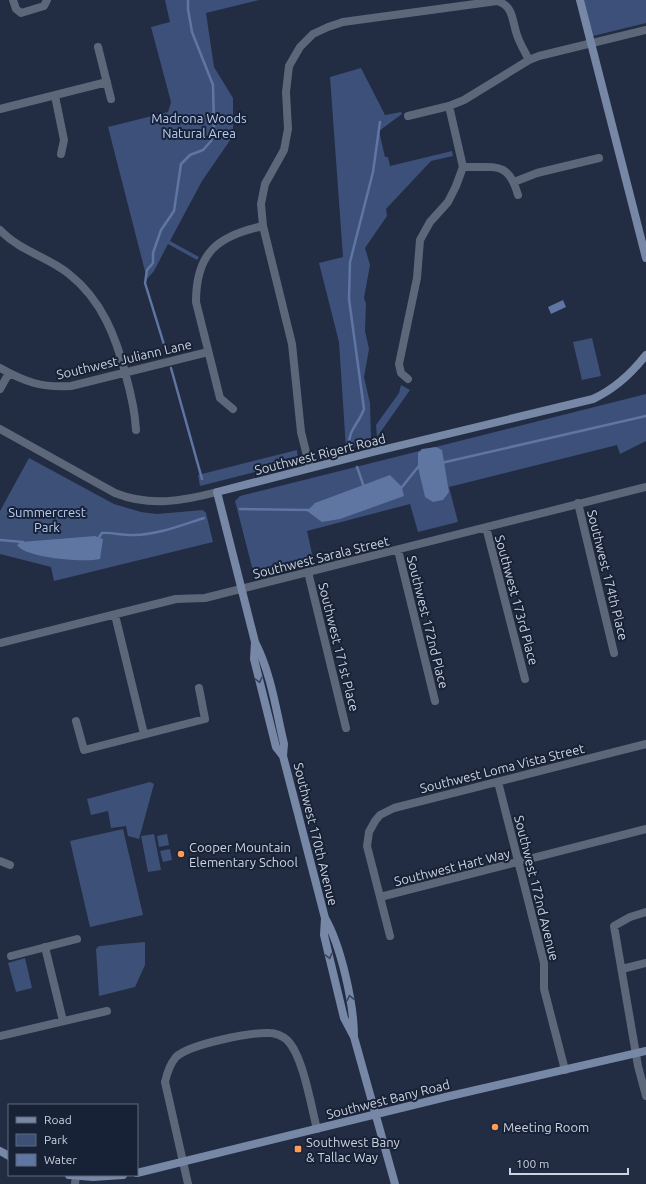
<svg xmlns="http://www.w3.org/2000/svg" width="646" height="1184" font-family="Ubuntu,sans-serif">
  <style>
    .green { fill: #3d5078 }
    .forest { fill: #3c507a }
    .water { fill: #5f75a2 }
    .lines { fill: none; stroke-linecap: round; stroke-linejoin: round }
    .stream { stroke: #5f75a2; stroke-width: 2.5 }
    .street { stroke: #5d677a; stroke-width: 8 }
    .secondary { stroke: #7787a6; stroke-width: 8 }
    .oneway { stroke: #39455e }
    .poi-dot { fill: #fe9c57; stroke: #182237; stroke-width: 1.5 }
    .labels { text-anchor: middle; stroke-width: 4; stroke-linejoin: round; paint-order: stroke }
    .park-label { font-size: 13px; fill: #b8ccf6; stroke: #182237 }
    .street-label { font-size: 13px; fill: #ccd3e1; stroke: #182237 }
    .poi-label { font-size: 13px; fill: #ccd3e1; stroke: #182237; text-anchor: start }
  </style>
  <rect width="100%" height="100%" fill="#222c42"/>
  <path class="green" d="M592 338 601 376 582 380 573 342Z
    M297 450 298 459 295 462 200 486 198 475Z
    M29 458 114 504 141 512 157 514 203 510 206 513 213 542 54 581 51 567 0 554V511Z
    M150 782 154 784 139 839 128 836 126 826 111 828 108 811 91 815 87 799Z
    M123 829 143 915 90 927 70 841Z
    M154 834 161 870 148 872 141 836Z
    M167 834 169 845 159 847 157 836Z
    M170 849 172 860 163 862 160 851Z
    M145 942V965L135 987 99 996 96 949 99 946Z
    M25 958 32 988 16 992 8 963Z"/>
  <path class="forest" d="M165 0H259L206 13 214 67 233 98V136L202 181 170 241 199 257 197 260 168 244 154 271 147 279 108 127 168 112 171 102 151 27 170 22Z
    M584 0H646V23L593 36Z
    M361 68 385 115 401 112 402 114 379 131 385 157H388L390 166 452 151 453 156 431 161 386 209 387 216 365 248 370 265 364 298 366 304 365 331 369 349 364 377 370 403 371 438 356 442V446L346 449 339 342 319 263 343 257 330 77Z
    M401 385 410 390 377 437 376 425 399 393Z
    M646 394V441L620 454 617 445 449 487 458 522 418 532 410 504 307 531 313 558 260 572H256L252 567 235 501 240 496Z"/>
  <path class="water" d="M563 300 566 307 551 314 548 307Z
    M436 447 442 450 449 492 443 500 433 502 425 497 418 467V453L422 449Z
    M390 475 402 487 404 496 340 519 322 522 307 511 315 503Z
    M95 536 103 539 100 559C85 563 25 558 17 545L21 542Z"/>
  <g class="lines">
    <path class="stream" d="M166 351 145 283 147 270 153 263V253L161 230 174 211 181 164 190 155 203 150 211 141 214 127 213 85 192 32 188 9V0
      M171 368 202 479
      M349 447C348 430 358 425 364 409L349 299 350 262 373 172 380 122
      M441 463 646 416
      M357 467 364 487
      M400 488 402 487 418 467 421 466
      M240 509 310 510
      M0 540 23 542
      M97 540 102 533C113 532 123 536 134 535 157 535 182 525 204 518"/>
    <path class="street" d="M13 0 16 9 21 13 44 6 47 0
      M98 47 111 99
      M55 96 64 140 61 154
      M0 109 107 82
      M408 116 449 106 464 100 529 60 539 56 646 30
      M463 167C495 168 508 160 518 195
      M514 182 537 173 599 158
      M0 230C20 251 48 257 69 274 102 300 116 337 126 376 131 394 135 411 136 430
      M0 368C25 382 42 388 71 386L208 352
      M408 379 401 373 399 364 417 278 420 240 430 222 448 202 456 186 463 167 449 106
      M0 389 9 373
      M233 409 220 398 196 302C196 253 217 236 263 226
      M0 429 115 493C150 507 183 501 217 492
      M310 468 301 432 292 344 263 226 261 204 265 184 284 150 288 129 286 92 289 66 300 47 313 34 328 27 343 22 497 1C514 6 512 21 517 35 520 44 525 52 529 60
      M578 503 614 653
      M486 527 525 679
      M398 550 435 701
      M308 572 346 728
      M115 615 144 734
      M0 643 176 599 205 598 646 487
      M76 721 84 750 205 719 199 688
      M498 782 544 963V989L565 1070
      M0 861 10 865
      M380 897 646 829
      M646 912 630 917 614 926 638 1066 646 1096
      M390 936 367 846 369 832 375 821 380 815 394 808 646 744
      M45 947 63 1021
      M11 956 77 939
      M622 969 646 963
      M0 1036 107 1011
      M75 1184 76 1175
      M188 1184 165 1082C167 1073 170 1064 176 1057 190 1044 251 1032 270 1033 275 1033 283 1036 287 1040 303 1055 311 1106 317 1129"/>
    <path class="secondary" d="M580 0 646 258
      M255 642 254 659 276 747 283 756 325 918C341 946 354 1004 354 1037
      M283 756 284 744C276 710 271 673 255 642L217 492 373 452 593 399C615 389 631 374 646 355
      M325 918 324 935 329 956 344 1018 354 1037 395 1184
      M0 1151 9 1156
      M137 1173 450 1096 646 1051
      M69 1175 93 1177 123 1175"/>
  </g>
  <defs><path id="oneway-chevron" d="M-2-3.5L2.5 0L-2 3.5" fill="none" stroke-width="1.6" stroke-linecap="round" stroke-linejoin="round"/></defs>
  <g class="oneway">
    <use href="#oneway-chevron" transform="translate(259 680) rotate(76)"/>
    <use href="#oneway-chevron" transform="translate(329 956) rotate(76)"/>
    <use href="#oneway-chevron" transform="translate(350 998) rotate(-103)"/>
  </g>
  <g class="poi-dot">
    <circle cx="181" cy="854" r="4"/>
    <circle cx="495" cy="1127" r="4"/>
    <rect x="294" y="1145" width="8" height="8" rx="2"/>
  </g>
  <g class="labels">
    <g class="park-label">
      <text x="199" y="123">Madrona Woods<tspan x="199" dy="15">Natural Area</tspan></text>
      <text x="47" y="517">Summercrest<tspan x="47" dy="15">Park</tspan></text>
    </g>
    <g class="street-label">
      <text transform="translate(124 359) rotate(-13)" y="5">Southwest Juliann Lane</text>
      <text transform="translate(320 454) rotate(-14)" y="5">Southwest Rigert Road</text>
      <text transform="translate(321 557) rotate(-14)" y="5">Southwest Sarala Street</text>
      <text transform="translate(608 575) rotate(76)" y="5">Southwest 174th Place</text>
      <text transform="translate(517 600) rotate(75)" y="5">Southwest 173rd Place</text>
      <text transform="translate(428 622) rotate(76)" y="5">Southwest 172nd Place</text>
      <text transform="translate(339 647) rotate(76)" y="5">Southwest 171st Place</text>
      <text transform="translate(502 768) rotate(-14)" y="5">Southwest Loma Vista Street</text>
      <text transform="translate(316 834) rotate(76)" y="5">Southwest 170th Avenue</text>
      <text transform="translate(452 867) rotate(-14)" y="5">Southwest Hart Way</text>
      <text transform="translate(537 888) rotate(76)" y="5">Southwest 172nd Avenue</text>
      <text transform="translate(388 1099) rotate(-14)" y="5">Southwest Bany Road</text>
    </g>
    <g class="poi-label">
      <text x="189" y="852">Cooper Mountain<tspan x="189" dy="15">Elementary School</tspan></text>
      <text x="503" y="1132">Meeting Room</text>
      <text x="306" y="1147">Southwest Bany<tspan x="306" dy="15">&amp; Tallac Way</tspan></text>
    </g>
  </g>
  <rect x="8" y="1104" width="130" height="72" fill="#182237" stroke="#60697b"/>
  <rect x="16" y="1117" width="20" height="6" fill="#7787a6" stroke="#60697b"/>
  <text x="44" y="1124" font-size="12" fill="#ccd3e1">Road</text>
  <rect x="16" y="1134" width="20" height="12" fill="#3d5078" stroke="#60697b"/>
  <text x="44" y="1144" font-size="12" fill="#ccd3e1">Park</text>
  <rect x="16" y="1154" width="20" height="12" fill="#5f75a2" stroke="#60697b"/>
  <text x="44" y="1164" font-size="12" fill="#ccd3e1">Water</text>
  <path d="M510 1168v6h118v-6" fill="none" stroke="#ccd3e1" stroke-width="2"/>
  <text x="516" y="1168" font-size="12" fill="#ccd3e1" stroke="#182237" stroke-width="3" paint-order="stroke">100 m</text>
</svg>
